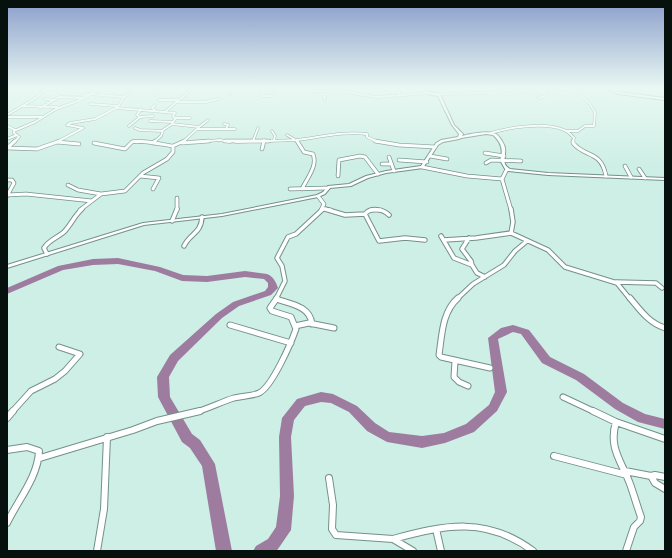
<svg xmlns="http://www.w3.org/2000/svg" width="672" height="558" font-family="'Noto Sans',sans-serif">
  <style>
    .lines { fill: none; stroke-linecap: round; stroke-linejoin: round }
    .river { fill: #9d7ca0; fill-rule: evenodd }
    .minor-far4-casing { stroke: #739188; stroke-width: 3 }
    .minor-far3-casing { stroke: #739188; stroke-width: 4.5 }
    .minor-far2-casing { stroke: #739188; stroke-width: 5.5 }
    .minor-far1-casing { stroke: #739188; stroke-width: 7 }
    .minor-casing { stroke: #739188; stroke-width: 8 }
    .tertiary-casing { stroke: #739188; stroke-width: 2 }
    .minor-far4 { stroke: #fff; stroke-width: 2 }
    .minor-far3 { stroke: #fff; stroke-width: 3 }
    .minor-far2 { stroke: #fff; stroke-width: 3.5 }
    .minor-far1 { stroke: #fff; stroke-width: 5 }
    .minor { stroke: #fff; stroke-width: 6 }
    .tertiary { fill: #fff; fill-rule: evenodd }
  </style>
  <rect width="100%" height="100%" fill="#ceefe5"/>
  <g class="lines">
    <path class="river" d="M118 258 160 267 183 275 207 276 245 271 267 274C273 276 276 282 278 288L271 295 239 306 222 318 178 361 169 377 170 397 192 434 200 440 215 464 232 551H216L202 466 190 448 182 442 158 397 157 377 170 355 216 314 233 302 265 291 268 287V283L264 279 245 277 207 282 182 281 155 271 118 264 93 265 63 270 7 294V288L58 266 93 259Z
      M513 325 529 330 550 357 584 374 623 403 645 414 665 419V429L638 422 615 409 576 380 542 363 521 334 513 332 498 339 507 392 497 411 474 432 445 443 422 448 387 442 367 431 349 412 331 403 321 402 305 406 294 420 291 437 294 496 291 530 278 549 276 551H253L256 546 268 539 276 527 280 496 279 437 282 418 297 399 321 392 333 394 357 406 375 423 389 432 422 436 444 433 466 424 489 405 495 392 488 338 501 328Z"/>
    <defs>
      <path id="minor-far4" d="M196 88H223
        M230 88V94
        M264 88 262 96H271
        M309 88 313 91 350 92 357 94 377 97 429 93
        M456 88 476 89
        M48 89 62 90 60 92 61 93 88 95
        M7 91 12 88
        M155 92 160 88
        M274 93 277 88
        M90 94 124 97 117 108 175 113 173 116 175 119 172 124 199 127 183 142
        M435 94 485 93 488 89 543 92 572 88
        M399 96 400 88
        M124 97 135 88
        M539 98 545 96 543 92
        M45 99 54 100
        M159 100H178
        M325 100 324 97 329 92
        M176 102H206L218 99
        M90 104 117 106
        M155 105 152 108 156 111
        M22 106 57 107
        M40 108 59 97 82 98
        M165 112 193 88
        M7 115 34 99 48 88
        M7 117H42
        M140 117 153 116
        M175 118H190
        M150 121 173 122
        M224 124 228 125 226 129
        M7 126 15 130
        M129 126 140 117 137 115 141 109
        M199 127 208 120
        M135 128 140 130 163 131
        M197 129H235
        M272 131 275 136 274 140
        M566 131H578L585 126H594L595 112 589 103 572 88
        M491 133C510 127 545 122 564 130 568 131 571 135 574 138L573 142
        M287 135 294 139
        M7 139 17 135
        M297 140C321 137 343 131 367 134V137L378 142
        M253 141 258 128
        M14 142 19 137 14 133V131L35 122 56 109 78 101 102 88
        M57 142 83 128 67 125 70 123 95 119 116 108
        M134 142H146
        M154 142 161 136 163 130 172 124
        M197 142 220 140 230 142
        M236 142 297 140 298 142
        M264 142V140"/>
      <path id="minor-far3" d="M59 141 57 142 79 144
        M225 141H269
        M297 141 304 152 313 154C318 166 307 178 302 189
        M375 141 399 145 435 147
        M573 141V143C585 158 601 150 606 176
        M94 143 125 149C127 147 130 144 132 142 137 139 165 145 173 146
        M153 143 155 141
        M182 143 209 141
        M7 148 15 141
        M8 148 37 149 57 142
        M262 149 264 141
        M485 153 504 156
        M430 156 447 159
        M389 157 394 171
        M399 160 427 162
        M486 163 491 160 521 161
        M382 164H391
        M625 166 631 177
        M422 167 467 176 502 179
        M507 169 502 179 511 210
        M639 169 645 178
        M140 176 159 178 153 189
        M338 176 339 160 360 156 365 157 378 174
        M7 180H12L14 183 7 196
        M68 185 78 190 101 194
        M290 189 328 188
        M8 195 26 194 92 201
        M318 196 324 204 321 210
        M177 198V210
        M323 209 331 210
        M80 210 101 194 125 191 143 173 167 159 173 152V146L184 141
        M370 210H381"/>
      <path id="minor-far2" d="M325 209 345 215 365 214 379 241 405 238 425 240
        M511 209 513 222 511 233 548 250 565 267 617 283 630 299
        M365 214C371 207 383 209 389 215
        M172 221 177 209
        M441 236 454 258 472 265 477 273 485 277
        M469 238 462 249 471 261 472 265
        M444 240 476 238 511 233
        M184 246C190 233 201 234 202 217
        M47 254 44 248C49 240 57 238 64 232 71 225 74 216 82 209
        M616 282 656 283 662 288
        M276 299 285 281 282 266 277 258 288 237 296 234 323 209
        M457 299 473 284 504 265 515 251 527 241"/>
      <path id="minor-far1" d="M458 298C442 312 442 335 439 355L441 357 490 368
        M630 298C640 310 649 323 665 328
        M276 299C291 304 310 306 312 324
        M230 325 291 343
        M295 326 309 323 334 328
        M455 361 454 377 459 382 468 386
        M563 397 595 412
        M12 412 31 391 55 379 65 371 80 354 59 347
        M196 412C210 408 221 402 234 398 242 396 252 396 259 393 272 387 291 343 296 329L291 317 272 311 270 308 277 298"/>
      <path id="minor" d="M593 411 616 422 665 439
        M7 418 13 411
        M616 422C608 448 622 462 630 484 634 495 637 506 641 517L640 521 634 527 626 551
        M7 450 27 447 39 451C38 477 18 500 7 523
        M554 456 627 475
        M40 458 133 430 157 421 200 411
        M625 471 651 476 655 483 665 489
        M651 476 655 475 665 477
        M329 478 333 505 332 529 336 535 393 539 413 551
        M436 529 441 551
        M393 539C445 525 486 516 533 551
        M97 551 104 509 107 437"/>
      <path id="tertiary" d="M427 88H429V92L440 94 454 125 463 134 462 136C470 134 488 130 496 134 498 135 500 138 502 141 504 144 506 148 505 153 505 160 502 164 510 169L548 173 665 178V180L548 175 508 171 505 169 500 160C504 150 501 142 493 135L486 134 461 138 459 139 443 142 438 145 423 168 386 173 368 178 351 186 330 188 325 194 318 197 222 216 144 225 7 268V265L143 223 222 214 317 195 323 192 328 186 349 184 366 176 386 171 421 166 436 143 441 140 458 137 459 134 452 125 438 96 427 94Z
        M604 88H608L618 92 665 98V100L618 94Z"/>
    </defs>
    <use href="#minor-far4" class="minor-far4-casing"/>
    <use href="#minor-far3" class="minor-far3-casing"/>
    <use href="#minor-far2" class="minor-far2-casing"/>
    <use href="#minor-far1" class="minor-far1-casing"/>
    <use href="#minor" class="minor-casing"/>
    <use href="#tertiary" class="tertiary-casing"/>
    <use href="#minor-far4" class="minor-far4"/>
    <use href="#minor-far3" class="minor-far3"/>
    <use href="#minor-far2" class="minor-far2"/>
    <use href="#minor-far1" class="minor-far1"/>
    <use href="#minor" class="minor"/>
    <use href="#tertiary" class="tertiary"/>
  </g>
  <linearGradient id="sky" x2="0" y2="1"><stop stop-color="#8a9ecb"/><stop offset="0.53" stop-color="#e9f8f3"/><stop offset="1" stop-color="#e9f8f3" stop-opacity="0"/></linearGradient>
  <rect width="672" height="166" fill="url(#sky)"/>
  <rect width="672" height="558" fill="none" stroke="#06110e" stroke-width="16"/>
</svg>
